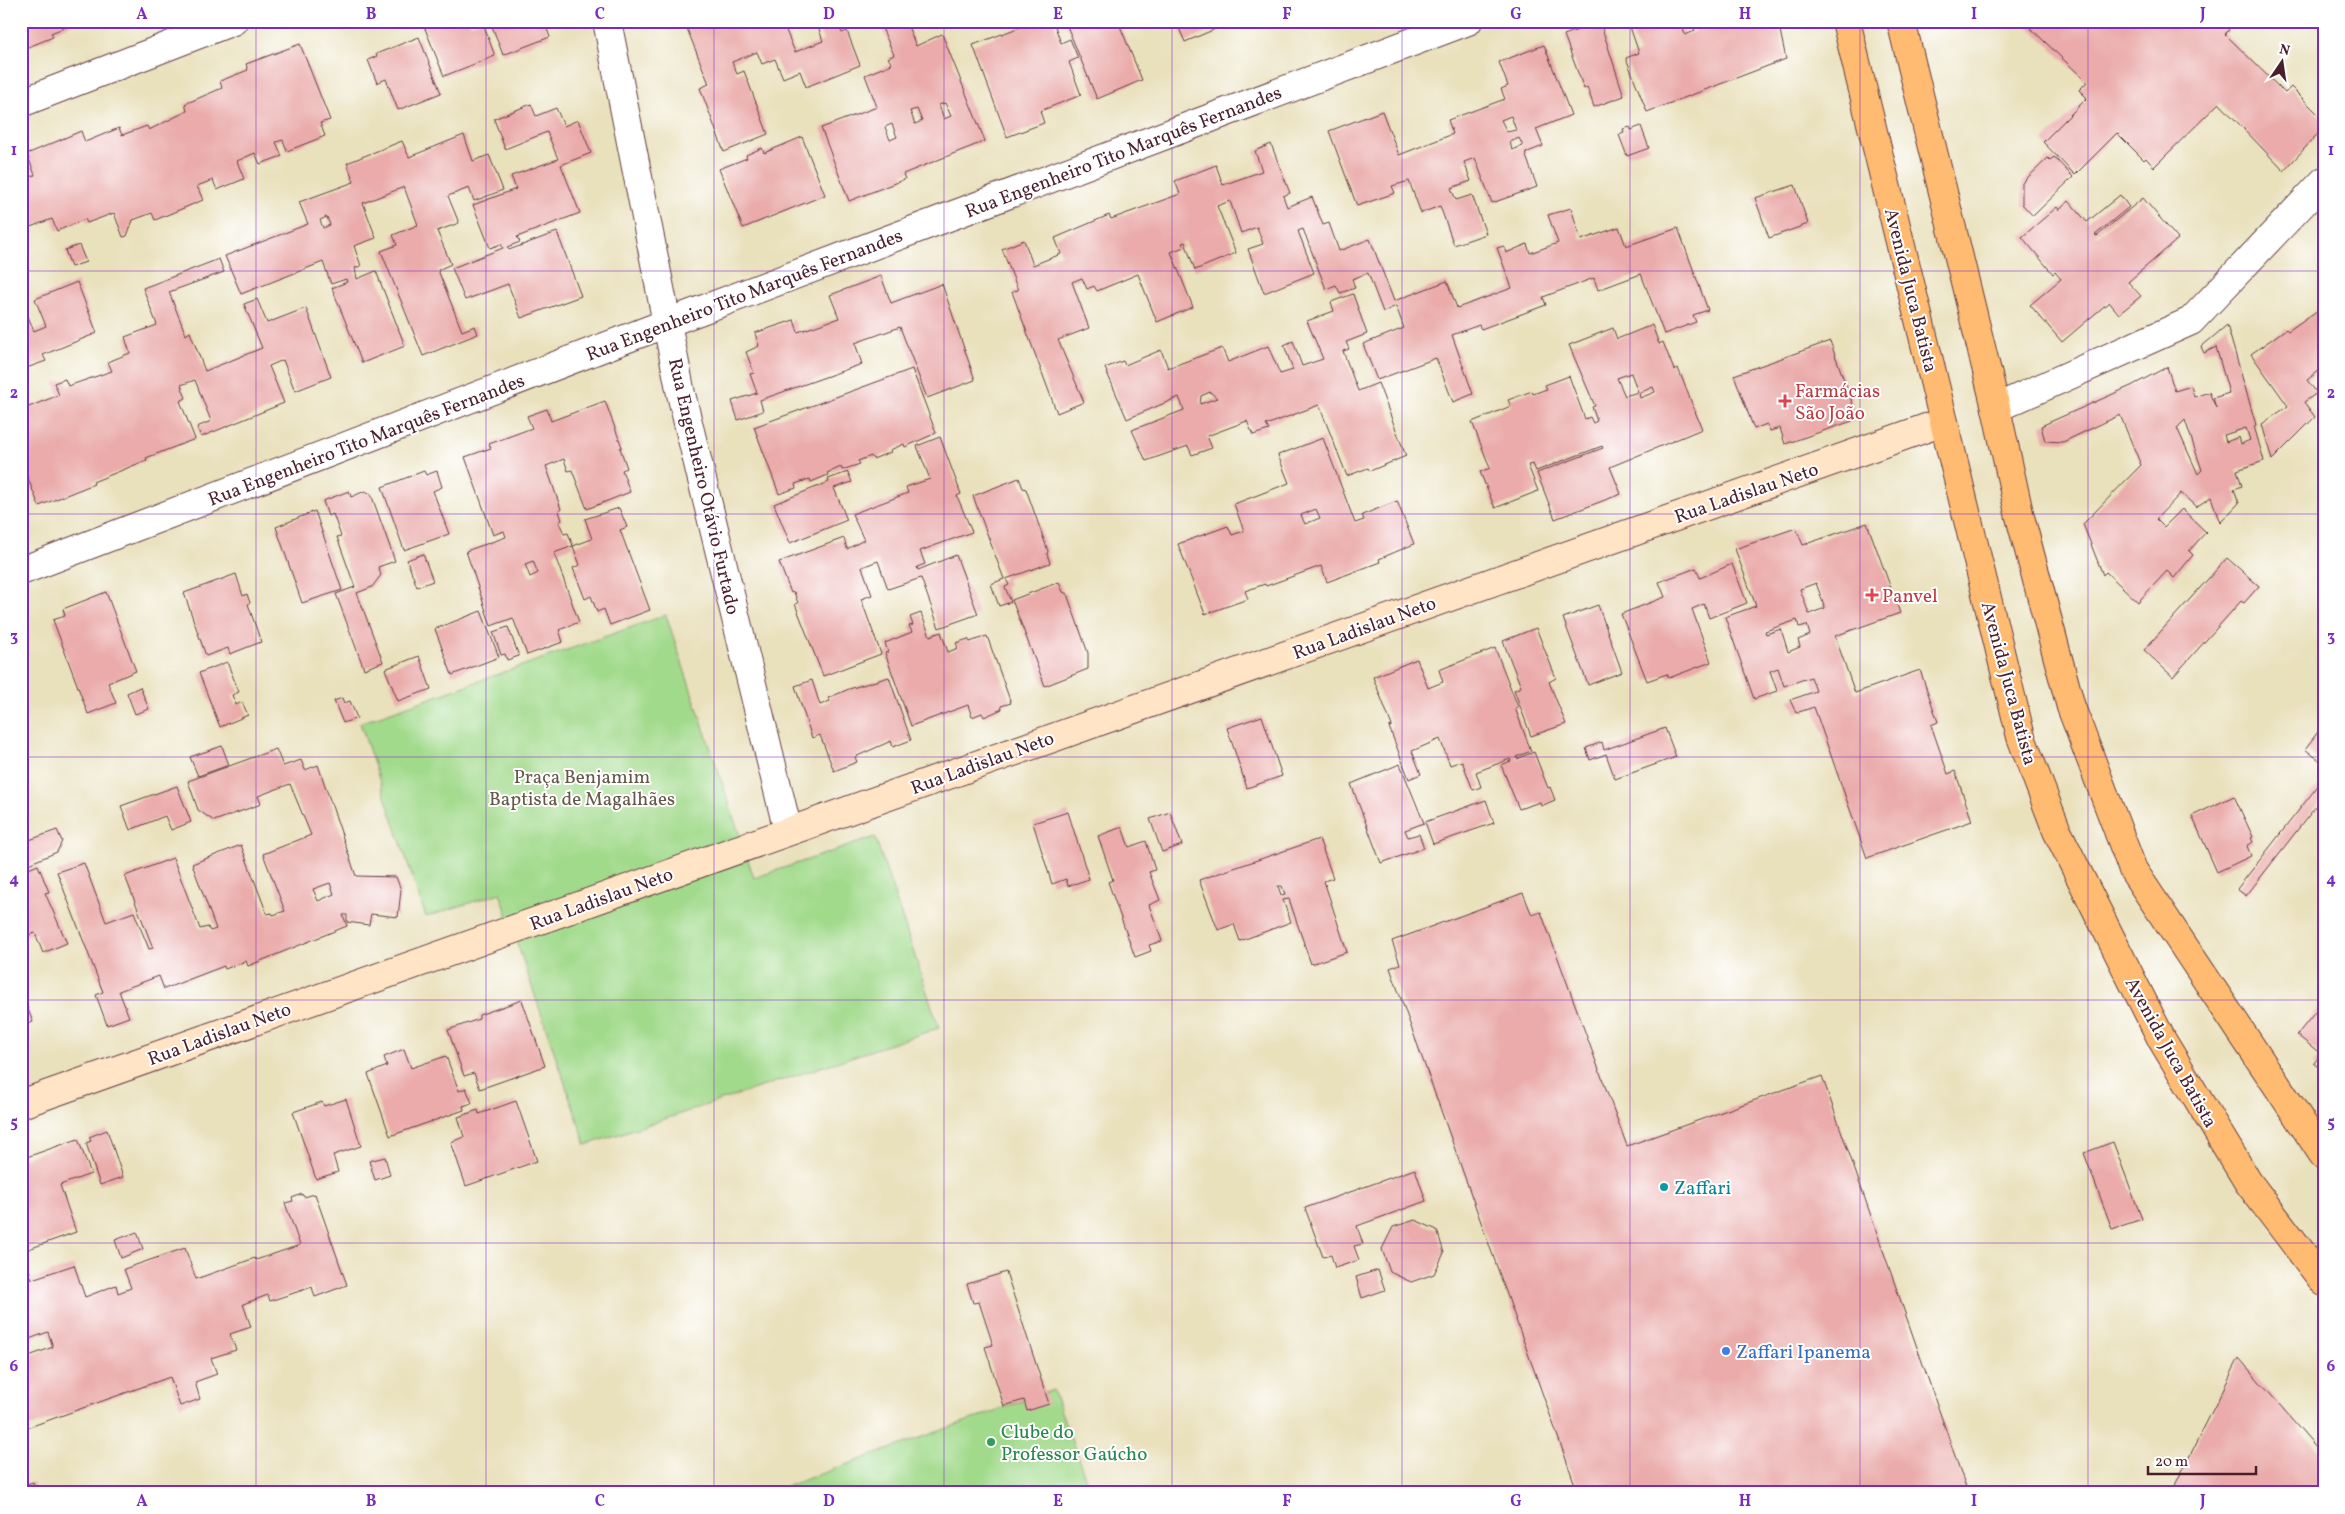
<svg xmlns="http://www.w3.org/2000/svg" width="2345" height="1514" font-family="Vollkorn,serif">
  <style>
    .green { fill: #a2da8c; stroke: #767c5c }
    .building { fill: #eaabaa; fill-rule: evenodd }
    .lines { fill: none; stroke-linecap: round; stroke-linejoin: round }
    .street-casing { stroke: #623c41; stroke-width: 30 }
    .secondary-casing { stroke: #623c41; stroke-width: 30 }
    .primary-casing { stroke: #623c41; stroke-width: 30 }
    .street { stroke: #fff; stroke-width: 28 }
    .secondary { stroke: #ffe4c6; stroke-width: 28 }
    .primary { stroke: #ffbb71; stroke-width: 28 }
    .grid { fill: none; stroke: #7b2cbf; stroke-width: 1; stroke-opacity: 0.55 }
    .health-dot { fill: #e0444e; stroke: #fff; stroke-width: 2 }
    .culture-dot { fill: #0f9aa8; stroke: #fff; stroke-width: 2 }
    .shop-dot { fill: #3f7fe0; stroke: #fff; stroke-width: 2 }
    .leisure-dot { fill: #2e9e5b; stroke: #fff; stroke-width: 2 }
    .labels { text-anchor: middle; stroke-width: 4; stroke-linejoin: round; paint-order: stroke }
    .street-label { font-size: 19px; fill: #4a1f2b; stroke: #fff }
    .health-label { font-size: 19px; fill: #be3a42; stroke: #fff; text-anchor: start }
    .park-label { font-size: 19px; fill: #645748; stroke: #fff }
    .culture-label { font-size: 19px; fill: #0d838f; stroke: #fff; text-anchor: start }
    .shop-label { font-size: 19px; fill: #366cbe; stroke: #fff; text-anchor: start }
    .leisure-label { font-size: 19px; fill: #27864d; stroke: #fff; text-anchor: start }
    .neatline { fill: none; stroke: #7b2cbf; stroke-width: 2 }
    .grid-label { font-size: 16px; text-anchor: middle; font-weight: bold; fill: #7b2cbf }
  </style>
  <rect width="100%" height="100%" fill="#fff"/>
  <filter id="ink" filterUnits="userSpaceOnUse"><feTurbulence type="fractalNoise" baseFrequency=".02" numOctaves="2"/><feDisplacementMap in="SourceGraphic" scale="10" xChannelSelector="R" yChannelSelector="G"/><feConvolveMatrix kernelMatrix="1 2 1 2 8 2 1 2 1" color-interpolation-filters="sRGB"/></filter>
  <filter id="wash" filterUnits="userSpaceOnUse"><feTurbulence type="fractalNoise" baseFrequency=".0096" numOctaves="4" result="noise"/><feDisplacementMap in="SourceGraphic" scale="20" xChannelSelector="R" yChannelSelector="G"/><feGaussianBlur stdDeviation="1.12" result="paint"/><feColorMatrix in="noise" values="0 0 0 0 0 0 0 0 0 0 0 0 0 0 0 0 0 1.4 0 .05"/><feComposite in="paint" operator="in"/></filter>
  <g filter="url(#wash)">
    <rect width="100%" height="100%" fill="#e9e0bc"/>
    <path class="green" d="M666 615 754 878 875 837 939 1028 586 1145 500 893 426 917 360 723Z
      M1053 1390 1091 1493H768Z"/>
    <g id="blocks">
      <path class="building" d="M21 21H70L71 25 51 33 53 37 21 50Z
        M422 21H469L470 24 482 21 495 56 444 76Z
        M490 21H544L550 37 503 55Z
        M684 21H782L795 52 823 41 816 21H837L842 33 847 31 860 65 806 87 800 71 783 78 775 59 762 64 757 52 732 62 737 74 744 71 768 134 724 152 700 88 709 84Z
        M900 21H906L916 46 942 34 985 141 903 174 905 179 849 201 821 128 877 107 865 75 892 64 888 58 894 55 882 28ZM945 103 951 116 944 119 939 105ZM917 109 922 121 915 124 910 111ZM892 124 897 137 890 140 885 127Z
        M1036 21H1053L1061 43 1070 39 1078 58 1069 62 1081 95 1040 111 1044 123 1007 137 973 45Z
        M1065 21H1118L1142 80 1097 99Z
        M1176 21H1234L1185 42Z
        M1628 21H1778L1786 59 1647 112 1626 58 1639 53ZM1691 22 1695 31 1685 35 1682 26Z
        M2023 21H2221L2229 30 2225 34 2285 93 2291 87 2324 120V127L2284 171 2219 103 2154 167 2146 158 2144 160 2117 133 2075 175 2043 142 2087 98 2079 90 2087 82Z
        M1600 22 1624 96 1594 107 1587 87 1584 89 1564 35Z
        M419 37 441 93 398 110 386 79 377 83 368 60 377 56 376 54Z
        M300 44 330 120 320 123 325 136 287 151 283 140 276 142 282 156 260 164 255 153 237 161 244 179 217 190 213 180 197 186 203 200 155 220 152 213 133 220 127 236 123 237 114 213 87 223 85 219 57 231 52 219 22 230 27 243 21 245V173L24 179 35 175 27 154 81 131 85 142 119 128 122 135 147 126 149 130 187 111 185 104 222 88 220 81 248 70 246 64Z
        M1544 45 1571 115 1536 129 1543 146 1525 153 1537 187 1492 203 1475 158 1464 162 1471 181 1451 188 1456 200 1472 195 1486 234 1454 245 1440 206 1421 213 1409 181 1392 186 1395 193 1357 206 1329 131 1382 111 1399 155 1453 134 1448 120 1505 99 1501 89 1508 86 1499 62ZM1511 116 1516 130 1507 132 1501 120ZM1519 138 1523 146 1512 150 1510 142Z
        M531 104 536 116 556 108 564 126 578 120 591 153 561 165 580 213 517 237 520 242 507 247 509 250 557 232 581 296 521 318 508 284 465 300 452 268 503 248 501 244 490 248 473 205 516 189 511 176 558 159 547 132 505 149 494 119Z
        M1641 126 1649 148 1627 156 1619 135 1624 133 1623 129 1630 127 1631 130Z
        M464 135 473 161 489 155 503 190 474 201 469 188 448 196 459 223 437 231 451 264 438 270 462 331 475 326 478 334 423 356 381 251 397 245 393 235 418 225 404 187 363 203 376 238 354 246 361 266 355 268 357 279 376 271 405 346 362 363 332 288 347 282 346 279 331 284 323 262 241 294 225 256 308 224 299 202 354 182 347 163 402 141 409 157ZM327 217 330 225 323 228 320 220Z
        M802 137 825 195 743 228 719 169 747 158 746 155 762 148 764 153Z
        M1271 144 1290 193 1283 196 1287 207 1312 197 1323 225 1329 223 1339 251 1370 239 1394 301 1447 281 1457 308 1512 288 1497 248 1504 246 1506 253 1527 244 1530 253 1558 243 1548 215 1571 208 1581 240 1619 227 1626 246 1678 228 1708 310 1693 315 1696 322 1664 334 1641 274 1598 290 1594 278 1543 297 1546 305 1481 329 1479 325 1452 335 1473 394 1453 402 1436 358 1377 380 1363 344 1404 328 1396 306 1383 312 1368 273 1352 279 1355 288 1340 293 1336 285 1326 289 1303 229 1298 231 1314 273 1264 293 1248 249 1263 244 1257 227 1241 233 1230 201 1217 206 1236 253 1195 270 1185 242 1182 243 1184 247 1171 252 1193 307 1157 322 1138 274 1097 291 1094 286 1087 289 1082 278 1072 282 1089 328 1058 340 1084 402 1057 413 1012 292 1018 290 1002 249 1024 240 1033 265 1061 254 1055 238 1109 215 1111 219 1180 194 1175 181 1216 165 1223 185 1262 171 1255 151Z
        M2054 157 2073 177 2033 216 2022 204V183L2048 158 2050 160Z
        M1795 185 1808 224 1769 238 1755 198Z
        M2120 195 2129 207 2095 235 2097 236 2143 198 2178 239 2128 282 2141 296 2119 314 2109 302 2062 342 2030 305 2061 279 2055 272 2053 274 2022 237 2057 207 2059 210 2069 201 2087 222Z
        M79 245 86 262 71 267 65 250Z
        M219 259 224 272 169 292 186 335 190 332 205 371 262 348 244 304 257 299 267 323 306 308 331 377 295 391 283 360 269 366 284 403 201 437 197 427 211 421 195 380 181 385 186 398 180 401 195 439 146 458 147 460 93 482 94 484 39 506 21 461V410L59 395 54 383 65 379 68 386 112 371 108 362 130 353 125 337 157 325 143 288Z
        M881 276 891 303 942 284 975 380 927 398 900 327 855 343 862 364 760 400 763 411 738 420 732 401 757 393 750 374 754 373 746 352 759 346 755 333 794 320 798 332 839 318 830 295Z
        M77 282 97 333 43 355 46 361 21 370V316L27 314 34 331 46 326 35 299Z
        M1353 294 1367 334 1346 342 1349 349 1343 351 1358 391 1378 383 1406 456 1370 471 1368 468 1347 476 1319 405 1266 425 1269 430 1253 435 1247 421 1207 436 1212 448 1192 455 1188 446 1146 461 1132 430 1184 410 1179 397 1127 419 1105 368 1123 361 1125 365 1161 350 1168 368 1222 348 1228 362 1268 346 1280 374 1293 370 1284 345 1293 341 1302 366 1323 359 1307 321 1334 311 1331 302ZM1210 392 1217 398 1200 404 1201 396Z
        M2318 310 2324 318V367L2307 380 2317 393 2304 402 2315 417 2272 460 2262 424 2288 406 2251 354 2286 329 2288 331Z
        M1652 325 1659 344 1663 342 1674 370 1678 368 1702 429 1610 467 1621 494 1555 519 1537 473 1603 448 1602 446 1536 471 1533 464 1528 465 1538 491 1495 508 1480 472 1490 468 1472 422 1511 406 1508 400 1532 391 1533 394 1547 389 1545 385 1569 376 1585 419 1590 417 1593 423 1597 421 1592 407 1595 406 1569 345 1613 328 1617 339ZM1631 373 1638 392 1625 396 1617 378ZM1653 387 1655 392 1640 398 1639 393Z
        M2227 325 2256 425 2254 426 2264 461 2237 470 2242 486 2234 489 2239 503 2220 523 2211 497 2196 507 2181 493 2156 519 2164 527 2182 509 2206 532 2189 551 2193 555 2174 578 2167 571 2138 602 2106 572 2103 575 2083 524 2141 465 2120 415 2063 442 2045 441 2041 426 2131 386 2167 367 2175 391 2191 386 2194 397 2209 392 2216 408 2213 398 2229 393 2216 347 2204 353 2201 347ZM2185 420 2202 470 2198 474 2177 428ZM2246 428 2250 440 2241 444 2239 437 2226 442 2224 435Z
        M1830 341 1858 419 1785 444 1780 428 1770 431 1767 424 1754 429 1734 375Z
        M912 369 936 433 905 447 904 444 890 450 891 452 873 459 871 456 858 461 860 464 842 470 841 467 827 473 828 475 811 482 810 479 795 484 796 488 779 494 754 427Z
        M605 401 622 447 620 448 627 468 622 470 630 492 587 509 572 470 568 471 564 459 546 466 561 509 559 511 562 520 559 522 564 534 568 533 573 546 554 553 579 622 559 630 563 642 527 655 513 618 491 626 466 551 506 537 504 531 493 535 465 457 491 448 489 444 532 428 527 416 547 409 551 421ZM533 561 538 573 530 577 525 564Z
        M940 437 961 494 957 496 972 532 920 551 925 564 917 567 918 570 956 555 978 614 939 628 921 578 888 589 878 561 862 567 872 595 861 599 881 654 823 676 795 604 798 603 794 592 791 593 779 562 844 538 847 549 864 540 852 514 908 493 906 487 930 479 917 446Z
        M1323 438 1355 523 1364 520 1362 515 1397 501 1414 544 1379 559 1380 562 1327 582 1321 566 1266 586 1265 584 1245 591 1248 599 1205 614 1178 544 1228 526 1232 535 1244 531 1234 504 1289 483 1278 455ZM1316 509 1320 518 1305 524 1301 515Z
        M424 471 426 475 437 471 442 487 433 491 449 534 404 550 382 487Z
        M848 472 852 482 834 488 847 520 790 543 774 504 829 482 828 479Z
        M1019 478 1023 488 1026 489 1048 551 1047 554 1050 563 1006 579 1009 585 1005 587 1011 602 999 606 991 584 1004 579 973 496Z
        M349 491 351 497 365 491 371 494 395 561 378 567 381 575 372 587 357 593 383 662 364 669 336 594 355 587 337 537 341 536 333 514 328 516 323 501Z
        M619 508 627 527 620 530 650 610 610 625 604 609 597 612 591 596 585 599 573 568 580 565 573 546 592 539 585 519Z
        M315 511 342 590 302 603 276 527Z
        M1867 523 1900 613 1835 636 1855 693 1920 670 1938 722 1931 725 1948 774 1955 771 1972 821 1867 858 1814 707 1796 713 1790 700 1816 691 1811 677 1784 686 1778 668 1770 671 1777 691 1754 699 1725 617 1756 606 1735 549 1796 528 1803 545ZM1816 583 1825 608 1809 614 1800 589ZM1797 620 1799 627 1807 625 1810 635 1798 640 1800 647 1788 652 1781 629 1766 634 1765 631Z
        M423 554 433 581 417 587 407 560Z
        M2227 558 2259 586 2244 603 2241 601 2173 677 2144 650Z
        M1732 564 1747 603 1709 618 1704 604 1692 609 1711 662 1669 678 1667 674 1647 681 1621 614 1665 597 1659 582 1696 568 1700 578Z
        M236 574 243 596 247 594 250 603 248 604 261 642 230 654 228 648 206 656 184 593Z
        M1059 582 1063 592 1067 594 1088 653V669L1045 686 1012 600Z
        M106 592 136 671 108 683 116 703 88 714 53 620 65 616 63 609Z
        M1598 605 1622 672 1588 685 1563 618Z
        M481 611 499 657 452 675 435 629Z
        M921 613 930 636 941 632 948 652 958 648 956 643 968 639 970 642 987 636 1011 703 1001 706 1002 709 984 717 982 713 972 717 968 705 911 726 885 653 888 652 885 643 912 632 909 626 913 625 910 617Z
        M508 627 519 656 507 660 505 654 501 655 493 632Z
        M1536 628 1556 678 1549 682 1566 724 1531 736 1514 690 1521 687 1503 641Z
        M1495 648 1518 707 1515 708 1531 751 1516 757 1517 759 1534 752 1548 788 1550 787 1555 800 1541 806 1540 802 1519 809 1501 765 1511 761 1510 759 1476 772 1481 787 1473 790 1462 761 1450 765 1440 739 1412 751 1421 774 1409 779 1389 727 1392 726 1373 677 1417 659 1428 688 1443 682 1439 670Z
        M419 656 431 689 398 701 385 669Z
        M227 662 239 692 232 695 236 705 242 702 248 715 220 727 199 673Z
        M889 677 911 740 893 747 891 741 855 757 857 762 834 771 820 735 812 738 795 686 812 680 820 705 830 701 828 698 849 689Z
        M140 687 149 709 135 714 127 693Z
        M342 698 344 703 350 701 357 718 343 723 334 701Z
        M1262 716 1282 776 1247 788 1227 728Z
        M2324 724V764L2305 749Z
        M1665 728 1676 757 1615 779 1606 754 1590 760 1586 748 1602 742 1604 750Z
        M222 746 229 765 198 776 190 757Z
        M276 749 283 766 301 760 305 770 318 765 356 876 396 877 401 890 398 917 371 914 369 925 347 922V915H343L347 926 248 966 246 961 225 969 224 966 164 989 159 976 119 991 129 1017 107 1025 96 995 103 992 57 872 84 863 106 922 134 912 149 949 153 948 125 876 173 858 200 929 208 927 210 931 216 929 192 864 241 845 267 914 272 913 273 915 285 911 263 854 311 835 290 784 258 796 261 804 214 821 198 810 188 781ZM330 883 334 894 318 901 313 889Z
        M1400 764 1424 823 1405 830 1408 837 1419 834 1424 848 1381 863 1351 784Z
        M2324 778V796L2246 896 2237 889Z
        M177 786 191 822 171 830 165 816 130 830 121 806Z
        M2234 796 2253 837 2251 838 2253 842 2247 846 2251 856 2217 872 2192 816Z
        M1486 800 1494 823 1433 844 1425 822Z
        M1068 812 1089 879 1068 886 1066 879 1052 884 1033 823Z
        M1170 812 1182 845 1162 852 1150 819Z
        M1122 827 1129 847 1146 841 1155 870 1149 872 1160 900 1149 905 1162 941 1149 945 1151 951 1135 957 1108 882 1113 880 1098 836Z
        M57 830 62 841 57 852 21 867V843Z
        M1319 839 1333 878 1324 881 1347 952 1311 964 1289 899 1283 900 1291 922 1240 941 1234 924 1218 930 1199 880ZM1278 886H1282L1285 894 1281 895Z
        M38 865 49 892 45 893 67 943 43 953 35 933 21 938V872Z
        M1523 893 1532 915 1541 912 1627 1146 1822 1076 1968 1493H1578L1390 968 1400 964 1392 941Z
        M21 992 33 1022 21 1026Z
        M522 1000 545 1066 480 1089 474 1073 464 1076 448 1030 479 1019V1015Z
        M2324 1001V1071L2314 1063 2321 1054 2297 1035Z
        M404 1049 411 1068 446 1056 459 1091 466 1088 472 1103 463 1106 464 1110 390 1136 368 1074 387 1066 384 1057Z
        M346 1099 361 1146 333 1155 338 1172 316 1179 293 1112 322 1102 324 1106Z
        M516 1101 537 1161 466 1186 451 1142 464 1137 458 1117 478 1110 479 1114Z
        M107 1130 123 1177 100 1185 86 1143 91 1141 89 1137Z
        M78 1139 91 1174 60 1185 76 1232 26 1250 21 1236V1159Z
        M2113 1142 2142 1219 2112 1229 2084 1153Z
        M385 1157 390 1175 375 1180 369 1161Z
        M1415 1169 1426 1201 1357 1226 1363 1244 1354 1246 1359 1260 1335 1268 1331 1255 1323 1257 1305 1208Z
        M302 1194 304 1197 315 1194 347 1285 315 1297 312 1287 270 1301 268 1295 243 1304 251 1327 230 1334 236 1350 211 1358 217 1374 195 1382 200 1399 180 1406 170 1377 21 1430V1359L53 1347 48 1332 21 1342V1247L32 1279 74 1265 85 1297 116 1285 118 1293 131 1288 124 1269 185 1248 196 1279 255 1258 256 1260 300 1245 285 1203 293 1201 292 1198Z
        M1415 1220 1437 1230 1444 1253 1434 1274 1411 1282 1390 1272 1382 1249 1393 1227Z
        M137 1232 143 1249 121 1258 115 1240Z
        M1378 1270 1385 1290 1362 1298 1356 1277Z
        M1006 1272 1049 1404 1027 1411 1024 1400 1004 1406 985 1347 993 1345 979 1302 973 1303 967 1284Z
        M2239 1358 2324 1456V1493H2171Z
        M33 1482 37 1493H21V1486Z
        M1031 1483 1034 1493H1004V1492Z"/>
    </g>
  </g>
  <g filter="url(#ink)">
    <use href="#blocks" fill-opacity="0" stroke="#623c41" stroke-width="1"/>
    <g class="lines">
      <defs>
        <path id="street" d="M607 21 681 394 788 831
          M21 103 233 21
          M1996 408 2191 321 2324 181
          M21 571 667 323 1468 21"/>
        <path id="secondary" d="M21 1104 1943 422"/>
        <path id="primary" d="M1846 21 2021 737 2057 831 2162 1040 2248 1182 2324 1282
          M1901 21 1996 408 2019 513 2071 707 2133 870 2324 1156"/>
      </defs>
      <use href="#street" class="street-casing"/>
      <use href="#secondary" class="secondary-casing"/>
      <use href="#primary" class="primary-casing"/>
      <use href="#street" class="street"/>
      <use href="#secondary" class="secondary"/>
      <use href="#primary" class="primary"/>
    </g>
  </g>
  <path class="grid" d="M256 21V1493M486 21V1493M714 21V1493M944 21V1493M1172 21V1493M1402 21V1493M1630 21V1493M1860 21V1493M2088 21V1493M21 271H2324M21 514H2324M21 757H2324M21 1000H2324M21 1243H2324"/>
  <g class="health-dot">
    <path d="M1782.5 393.5h5v5h5v5h-5v5h-5v-5h-5v-5h5z"/>
    <path d="M1869.5 587.5h5v5h5v5h-5v5h-5v-5h-5v-5h5z"/>
  </g>
  <circle class="culture-dot" cx="1664" cy="1187" r="5"/>
  <circle class="shop-dot" cx="1726" cy="1351" r="5"/>
  <circle class="leisure-dot" cx="991" cy="1442" r="5"/>
  <g class="labels">
    <g class="street-label">
      <text transform="translate(1123 151) rotate(-21)" y="7">Rua Engenheiro Tito Marquês Fernandes</text>
      <text transform="translate(1912 290) rotate(76)" y="7">Avenida Juca Batista</text>
      <text transform="translate(744 294) rotate(-21)" y="7">Rua Engenheiro Tito Marquês Fernandes</text>
      <text transform="translate(366 439) rotate(-21)" y="7">Rua Engenheiro Tito Marquês Fernandes</text>
      <text transform="translate(705 486) rotate(77)" y="7">Rua Engenheiro Otávio Furtado</text>
      <text transform="translate(1746 492) rotate(-19)" y="7">Rua Ladislau Neto</text>
      <text transform="translate(1364 627) rotate(-20)" y="7">Rua Ladislau Neto</text>
      <text transform="translate(2010 683) rotate(75)" y="7">Avenida Juca Batista</text>
      <text transform="translate(982 762) rotate(-20)" y="7">Rua Ladislau Neto</text>
      <text transform="translate(601 898) rotate(-20)" y="7">Rua Ladislau Neto</text>
      <text transform="translate(219 1033) rotate(-20)" y="7">Rua Ladislau Neto</text>
      <text transform="translate(2172 1052) rotate(61)" y="7">Avenida Juca Batista</text>
    </g>
    <g class="health-label">
      <text x="1795" y="397">Farmácias<tspan x="1795" dy="22">São João</tspan></text>
      <text x="1882" y="602">Panvel</text>
    </g>
    <g class="park-label">
      <text x="582" y="783">Praça Benjamim<tspan x="582" dy="22">Baptista de Magalhães</tspan></text>
    </g>
    <g class="culture-label">
      <text x="1674" y="1194">Zaffari</text>
    </g>
    <g class="shop-label">
      <text x="1736" y="1358">Zaffari Ipanema</text>
    </g>
    <g class="leisure-label">
      <text x="1001" y="1438">Clube do<tspan x="1001" dy="22">Professor Gaúcho</tspan></text>
    </g>
  </g>
  <rect width="2345" height="1514" fill="none" stroke="#fff" stroke-width="55"/>
  <g transform="translate(2282 62) rotate(13)" stroke="#ffffff" stroke-width="4" paint-order="stroke">
  <path d="M0-4L9 19L0 12L-9 19Z" fill="#4a1f2b"/>
  <text y="-8" font-size="14" font-weight="bold" text-anchor="middle" fill="#4a1f2b">N</text>
  </g>
  <path d="M2148 1466v8h108v-8" fill="none" stroke="#4a1f2b" stroke-width="2.5"/>
  <text x="2155" y="1466" font-size="15" fill="#4a1f2b" stroke="#ffffff" stroke-width="4" paint-order="stroke">20 m</text>
  <rect x="28" y="28" width="2290" height="1458" class="neatline"/>
  <g class="grid-label">
    <text x="142" y="19">A</text>
    <text x="371" y="19">B</text>
    <text x="600" y="19">C</text>
    <text x="829" y="19">D</text>
    <text x="1058" y="19">E</text>
    <text x="1287" y="19">F</text>
    <text x="1516" y="19">G</text>
    <text x="1745" y="19">H</text>
    <text x="1974" y="19">I</text>
    <text x="2203" y="19">J</text>
    <text x="14" y="155">1</text>
    <text x="2331" y="155">1</text>
    <text x="14" y="398">2</text>
    <text x="2331" y="398">2</text>
    <text x="14" y="641">3</text>
    <text x="2331" y="641">3</text>
    <text x="14" y="884">4</text>
    <text x="2331" y="884">4</text>
    <text x="14" y="1127">5</text>
    <text x="2331" y="1127">5</text>
    <text x="14" y="1371">6</text>
    <text x="2331" y="1371">6</text>
    <text x="142" y="1506">A</text>
    <text x="371" y="1506">B</text>
    <text x="600" y="1506">C</text>
    <text x="829" y="1506">D</text>
    <text x="1058" y="1506">E</text>
    <text x="1287" y="1506">F</text>
    <text x="1516" y="1506">G</text>
    <text x="1745" y="1506">H</text>
    <text x="1974" y="1506">I</text>
    <text x="2203" y="1506">J</text>
  </g>
</svg>
